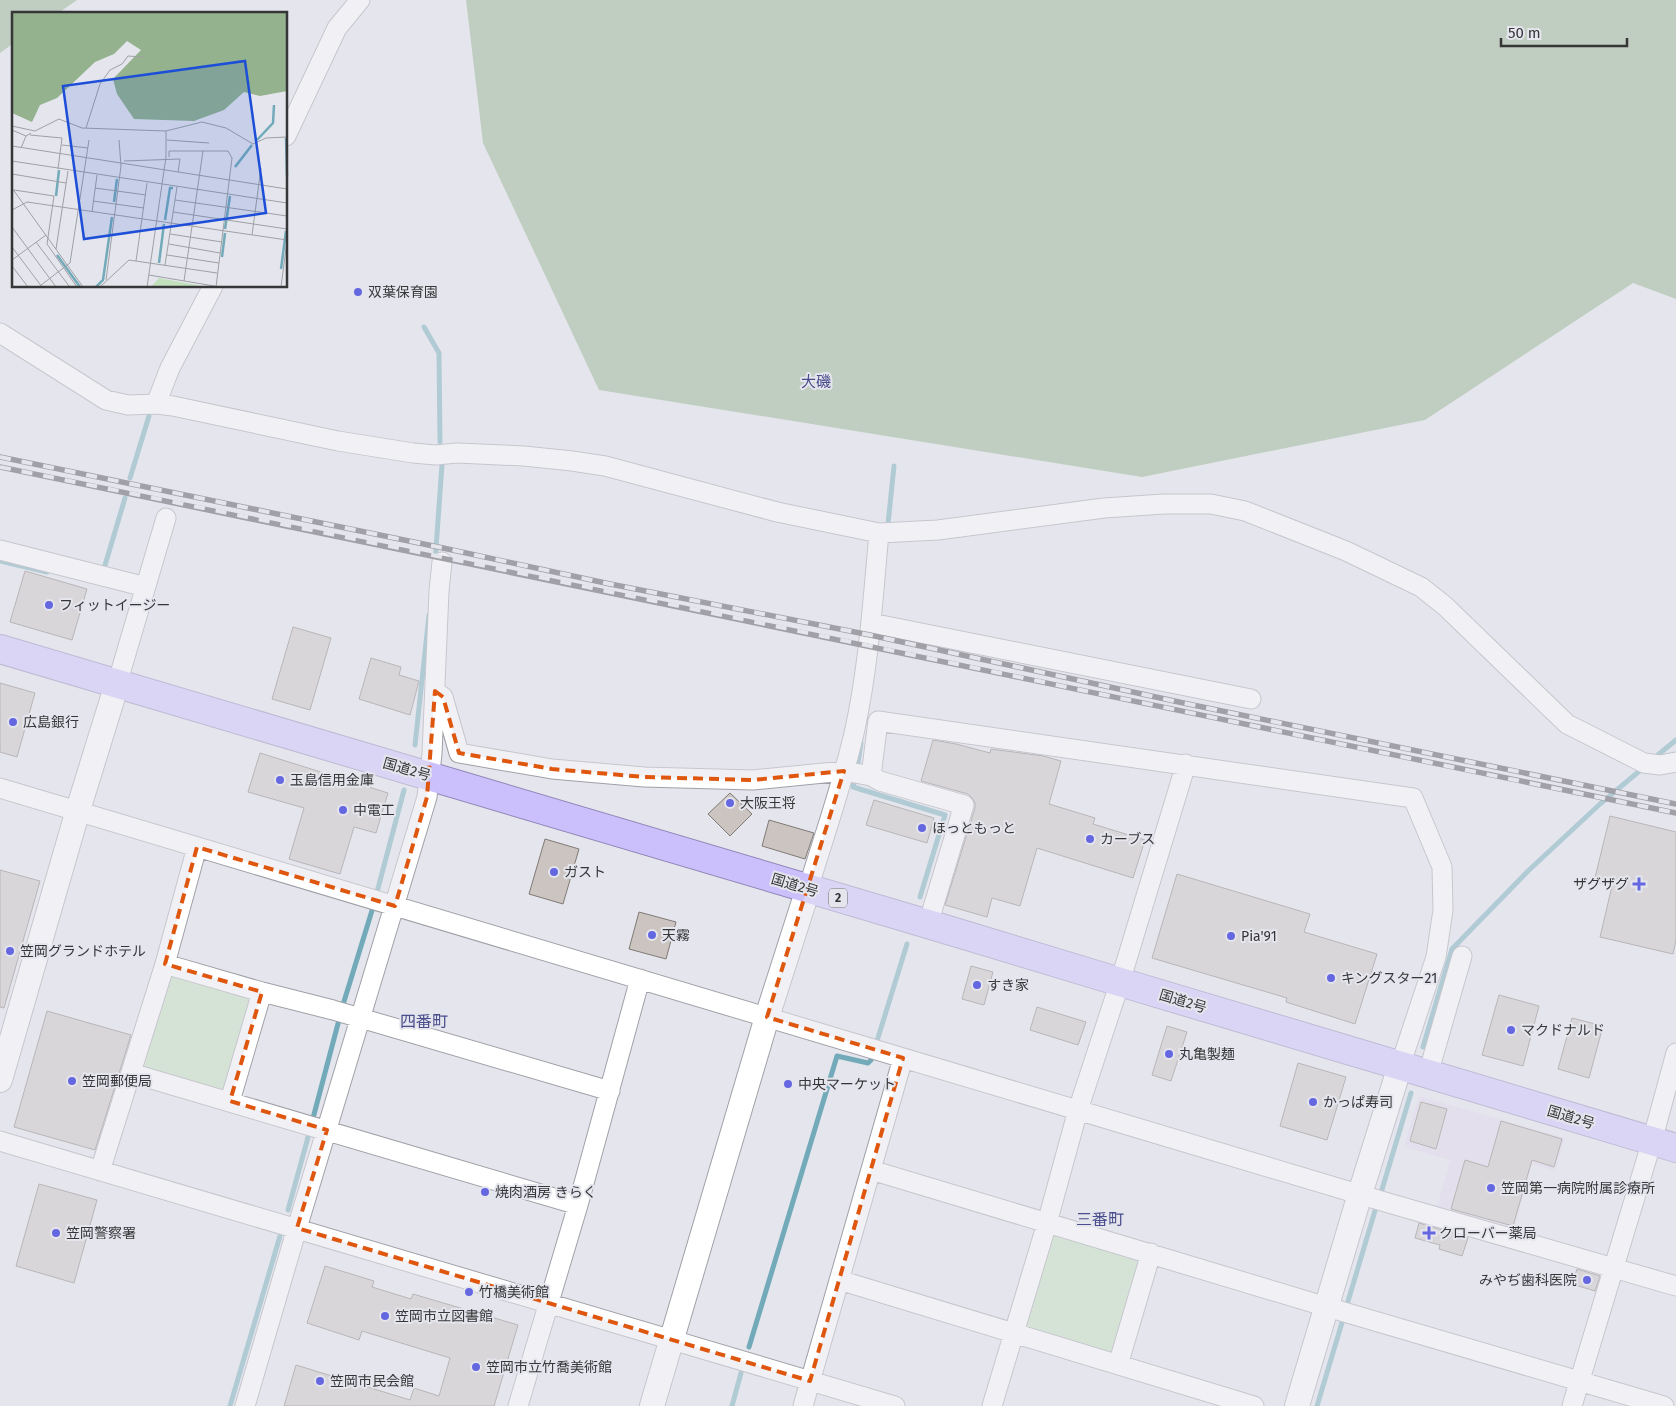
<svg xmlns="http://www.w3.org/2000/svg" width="1676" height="1406" font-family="'Fira Sans','Noto Sans JP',sans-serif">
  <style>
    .medical { fill: #e1d8ed }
    .green { fill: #c1e0bb }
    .forest { fill: #93b28d }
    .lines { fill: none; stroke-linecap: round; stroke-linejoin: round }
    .stream { stroke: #72aab9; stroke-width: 5 }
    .building { fill: #cbc4c0; stroke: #807a76 }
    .minor-casing { stroke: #a0a1a8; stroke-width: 21 }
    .tertiary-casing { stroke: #a0a1a8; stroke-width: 26 }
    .trunk-casing { stroke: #8f85b7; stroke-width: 30 }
    .minor { stroke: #fff; stroke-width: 19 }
    .tertiary { stroke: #fff; stroke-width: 24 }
    .trunk { stroke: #ccc0fc; stroke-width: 28 }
    .rail-casing { stroke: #4d4d50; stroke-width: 5.5 }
    .rail { stroke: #e5e6ed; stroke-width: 4; stroke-dasharray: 11; stroke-linecap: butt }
    .marked { fill: none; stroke: #df570e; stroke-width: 4; stroke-dasharray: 10 6; stroke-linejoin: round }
    .poi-dot { fill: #6567e0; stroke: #e5e6ed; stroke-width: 2 }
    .labels { text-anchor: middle; stroke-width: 4; stroke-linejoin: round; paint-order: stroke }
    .shield { fill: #e5e6ed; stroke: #6a6b6f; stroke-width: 1 }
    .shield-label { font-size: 12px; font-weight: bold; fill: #363639 }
    .poi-label { font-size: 14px; fill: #363639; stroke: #e5e6ed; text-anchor: start }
    .street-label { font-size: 14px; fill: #363639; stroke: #e5e6ed }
    .neighbourhood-label { font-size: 15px; fill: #494d8b; stroke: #e5e6ed }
    .quarter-label { font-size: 16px; fill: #494d8b; stroke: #e5e6ed }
    .inset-river { fill: none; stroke: #72aab9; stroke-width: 2.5 }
    .inset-road { fill: none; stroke: #9fa0a5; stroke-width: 1 }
    .view { fill: #1d4ed8; fill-opacity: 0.15; stroke: #1d4ed8; stroke-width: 2.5 }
    .inset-edge { fill: none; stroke: #363639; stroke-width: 2.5 }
  </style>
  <rect width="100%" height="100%" fill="#e5e6ed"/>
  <path class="medical" d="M1419 1096 1565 1138 1555 1171 1532 1164 1514 1229 1437 1207 1450 1160 1404 1147Z"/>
  <path class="green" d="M172 973 254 997 227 1092 143 1069Z
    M1047 1223 1151 1253 1118 1365 1015 1334Z"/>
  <path class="forest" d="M0 0H77L57 14H14V43L0 53Z
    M466 0H1676V299L1633 283 1425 420 1142 477 599 390 483 143Z"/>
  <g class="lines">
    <path class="stream" d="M424 327 439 353 440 442
      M130 478 149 416
      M888 524 894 466
      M0 561 47 572
      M435 562 442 465
      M103 572 125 498
      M415 745 429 615
      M1653 759 1676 740
      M857 769 861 743
      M855 777 853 787 945 815 920 897
      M376 896 404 790
      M342 1008 374 904
      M877 1041 907 944
      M1423 1047 1452 949 1528 871 1600 804 1643 768
      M312 1122 340 1016
      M1380 1196 1411 1093
      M288 1210 310 1130
      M1346 1308 1377 1204
      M749 1347 837 1056 868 1063 871 1060
      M230 1406 280 1236
      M732 1406 741 1373
      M1317 1406 1344 1316"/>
  </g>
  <path class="building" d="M25 571 87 589 72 640 10 622Z
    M293 627 331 638 310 710 272 699Z
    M371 658 401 667 399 675 419 681 410 715 359 699Z
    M0 683 35 693 17 757 0 752Z
    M933 740 956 744 990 753 991 749 1043 756 1061 761 1049 804 1095 818 1093 824 1145 840 1133 878 1037 848 1020 906 992 898 987 917 945 905 975 808V803L972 798 968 794 921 781Z
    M260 753 388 793 376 833 354 827 340 874 289 859 304 808 248 792Z
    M730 793 752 814 730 836 708 814Z
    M874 800 934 818 927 843 866 825Z
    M1610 816 1676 832V940L1673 954 1600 937 1612 886 1594 882Z
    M769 820 814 833 805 859 762 846Z
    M545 839 579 849 563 904 529 894Z
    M0 870 40 881 4 1008 0 1007Z
    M1177 874 1310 914 1304 932 1377 954 1355 1024 1286 1002 1287 998 1152 958Z
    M639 912 676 922 666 959 629 949Z
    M971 966 993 972 984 1005 962 999Z
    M1499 995 1539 1006 1523 1066 1482 1055Z
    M1037 1007 1086 1022 1078 1045 1030 1030Z
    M47 1011 131 1035 95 1150 14 1127Z
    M1572 1018 1603 1026 1589 1078 1558 1069Z
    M1167 1026 1187 1032 1171 1081 1152 1075Z
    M1298 1063 1346 1077 1327 1140 1280 1126Z
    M1421 1102 1447 1109 1436 1149 1410 1141Z
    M1501 1121 1562 1139 1554 1167 1532 1160 1513 1226 1451 1209 1465 1160 1488 1167Z
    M39 1184 97 1200 74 1283 16 1266Z
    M1419 1223 1468 1238 1462 1256 1439 1249 1440 1245 1415 1238Z
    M325 1266 374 1281 372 1287 411 1299 413 1294 518 1325 494 1406H284L296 1365 410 1400 414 1388 439 1396 450 1358 362 1331 359 1340 307 1323Z
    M1577 1269 1600 1276 1595 1291 1572 1284Z"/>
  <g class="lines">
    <defs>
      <path id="minor" d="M286 136 337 28 360 0
        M0 333 106 400 128 405 156 404 173 406 338 441 413 453 436 455 457 453 524 456 572 461 605 466 777 512 879 533 938 530 1104 508 1164 504H1211L1245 511 1346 551 1421 587 1445 606 1567 724 1644 763 1660 765 1676 762
        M156 404 170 368 213 286
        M0 550 146 587
        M871 623 1251 699
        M117 684 166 518
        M436 692 443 697 459 753 552 769 644 777 753 780 844 771 871 776 880 781 964 805 928 924
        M871 776 878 721 1413 798 1442 867 1443 910 1436 957 1400 1066
        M0 788 1385 1202 1676 1286
        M808 889C824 836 843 783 855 729 869 664 873 598 879 533
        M165 964 262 992 333 1010 610 1091
        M131 1073 578 1205
        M1428 1074 1462 956
        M230 1101 262 992
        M0 1141 895 1406
        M871 1170 1327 1307 1664 1406
        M100 1171 165 964 197 847
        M839 1280 1254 1406
        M1118 1365 1151 1253
        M245 1406 297 1228 427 797 432 754 439 591 442 562
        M518 1406 578 1205 640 979
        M803 1406 903 1058
        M992 1406 1047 1223 1078 1110 1120 982 1186 764
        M1572 1406 1652 1141 1676 1053"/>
      <path id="tertiary" d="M0 1080 78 810 117 684
        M652 1406 767 1017 808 889
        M1297 1406 1360 1194 1400 1066"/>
      <path id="trunk" d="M0 649 928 924 1120 982 1676 1148"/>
    </defs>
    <use href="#minor" class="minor-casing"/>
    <use href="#tertiary" class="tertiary-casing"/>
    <use href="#trunk" class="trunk-casing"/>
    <use href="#minor" class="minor"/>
    <use href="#tertiary" class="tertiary"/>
    <use href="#trunk" class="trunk"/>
    <defs>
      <path id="rail" d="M0 457 443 548 610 584 870 635 1188 704 1676 804
        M0 467C559 579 1117 699 1676 813"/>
    </defs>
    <use href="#rail" class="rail-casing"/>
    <use href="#rail" class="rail"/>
  </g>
  <path d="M0 0H1676V1406H0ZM435 691 443 697 459 753 552 769 644 777 753 780 844 771 767 1017 903 1058 810 1381 297 1228 327 1130 230 1101 262 992 165 964 197 847 395 906 427 797Z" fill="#e5e6ed" fill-opacity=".55" fill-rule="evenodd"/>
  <path class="marked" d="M435 691 443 697 459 753 552 769 644 777 753 780 844 771 767 1017 903 1058 810 1381 297 1228 327 1130 230 1101 262 992 165 964 197 847 395 906 427 797Z"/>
  <g class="poi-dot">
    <circle cx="358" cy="292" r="5"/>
    <circle cx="49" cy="605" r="5"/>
    <circle cx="13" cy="722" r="5"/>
    <circle cx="280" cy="780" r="5"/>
    <circle cx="730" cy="803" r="5"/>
    <circle cx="343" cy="810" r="5"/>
    <circle cx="922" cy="828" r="5"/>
    <circle cx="1090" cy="839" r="5"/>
    <circle cx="554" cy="872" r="5"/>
    <path d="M1636.5 876.5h5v5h5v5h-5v5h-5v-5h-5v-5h5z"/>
    <circle cx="652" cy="935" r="5"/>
    <circle cx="1231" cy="936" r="5"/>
    <circle cx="10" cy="951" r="5"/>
    <circle cx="1331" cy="978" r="5"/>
    <circle cx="977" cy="985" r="5"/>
    <circle cx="1511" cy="1030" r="5"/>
    <circle cx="1169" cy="1054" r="5"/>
    <circle cx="72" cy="1081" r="5"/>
    <circle cx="788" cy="1084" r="5"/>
    <circle cx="1313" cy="1102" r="5"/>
    <circle cx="1491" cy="1188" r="5"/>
    <circle cx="485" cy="1192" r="5"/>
    <circle cx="56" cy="1233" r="5"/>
    <path d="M1426.5 1225.5h5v5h5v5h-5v5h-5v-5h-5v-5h5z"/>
    <circle cx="1587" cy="1280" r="5"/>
    <circle cx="469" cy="1292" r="5"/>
    <circle cx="385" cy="1316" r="5"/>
    <circle cx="476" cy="1367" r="5"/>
    <circle cx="320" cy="1381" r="5"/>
  </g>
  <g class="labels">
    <rect class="shield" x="829" y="888.5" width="18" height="19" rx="4"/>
    <g class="shield-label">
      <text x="838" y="902">2</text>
    </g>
    <g class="poi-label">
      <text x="368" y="297">双葉保育園</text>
      <text x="59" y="610">フィットイージー</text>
      <text x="23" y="727">広島銀行</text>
      <text x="290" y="785">玉島信用金庫</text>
      <text x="740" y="808">大阪王将</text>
      <text x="353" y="815">中電工</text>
      <text x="932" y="833">ほっともっと</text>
      <text x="1100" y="844">カーブス</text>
      <text x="564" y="877">ガスト</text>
      <text x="1629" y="889" text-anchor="end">ザグザグ</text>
      <text x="662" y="940">天霧</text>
      <text x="1241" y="941">Pia'91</text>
      <text x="20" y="956">笠岡グランドホテル</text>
      <text x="1341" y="983">キングスター21</text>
      <text x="987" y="990">すき家</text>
      <text x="1521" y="1035">マクドナルド</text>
      <text x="1179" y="1059">丸亀製麺</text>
      <text x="82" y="1086">笠岡郵便局</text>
      <text x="798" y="1089">中央マーケット</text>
      <text x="1323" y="1107">かっぱ寿司</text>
      <text x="1501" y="1193">笠岡第一病院附属診療所</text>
      <text x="495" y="1197">焼肉酒房 きらく</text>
      <text x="66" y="1238">笠岡警察署</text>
      <text x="1439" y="1238">クローバー薬局</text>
      <text x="1577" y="1285" text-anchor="end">みやぢ歯科医院</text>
      <text x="479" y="1297">竹橋美術館</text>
      <text x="395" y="1321">笠岡市立図書館</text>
      <text x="486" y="1372">笠岡市立竹喬美術館</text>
      <text x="330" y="1386">笠岡市民会館</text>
    </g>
    <g class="street-label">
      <text transform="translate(407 769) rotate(16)" y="5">国道2号</text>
      <text transform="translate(795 885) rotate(17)" y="5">国道2号</text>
      <text transform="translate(1183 1001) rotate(17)" y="5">国道2号</text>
      <text transform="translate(1571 1117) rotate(17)" y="5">国道2号</text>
    </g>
    <g class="neighbourhood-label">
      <text x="816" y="387">大磯</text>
    </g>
    <g class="quarter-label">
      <text x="424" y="1027">四番町</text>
      <text x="1100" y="1225">三番町</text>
    </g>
  </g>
  <g transform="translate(12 12)">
    <rect width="275" height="275" fill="#e5e6ed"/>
    <path d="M147 266 195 275H139Z" fill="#c1e0bb"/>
    <path d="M0 0H275V79L248 84 232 80 212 98 182 109 122 107 105 82 101 67 129 38 115 29 102 42 83 50 45 86 28 93 20 110 0 101Z" fill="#93b28d"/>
    <path class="inset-river" d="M274 126 275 164M245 128 261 111 262 93M223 155 240 133M44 184 47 158M102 190 105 167M153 208 158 176H161M213 217 218 184M45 243 68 275M210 245 213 221M147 251 152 212M269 257 274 219M84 275 91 268 100 205"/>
    <path class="inset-road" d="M0 114 23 119 47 107 70 116 154 119 190 110 214 116 241 132 254 126 275 125M74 116 88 72 98 58 110 52 116 44 131 45M0 118 14 124M18 123 50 126 46 157M155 128 197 131M50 133 76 136M0 134 275 177M9 136 14 124 19 121M157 145V139H216L220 146 204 275M0 149 275 191M112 149 168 147 166 160M0 162 54 171M0 176 71 275M83 176 134 183M2 178 42 184 35 232 65 275M163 188 275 204M81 189 132 196M0 198 15 190 275 228M80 200 85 163M161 200 275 217M0 215 44 275M158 222 210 230M240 223 249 156M24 230 57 274M157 232 208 241M0 235 30 275M44 237 56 159M155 243 207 251M0 248 34 223M124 249 135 171M153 253 165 175M0 254 16 275M137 263 208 275M94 268 109 154 107 128M172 269 191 139M29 273 58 251 77 128M88 275 117 248 205 261M135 275 154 145V119M269 275 275 229"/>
    <path class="view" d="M233 49 254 201 72 227 51 74Z"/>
    <rect width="275" height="275" class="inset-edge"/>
  </g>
  <path d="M1501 38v8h126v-8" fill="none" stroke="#363639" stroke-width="2.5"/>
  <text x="1508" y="38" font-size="15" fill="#363639" stroke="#e5e6ed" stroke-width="4" paint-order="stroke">50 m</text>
</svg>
